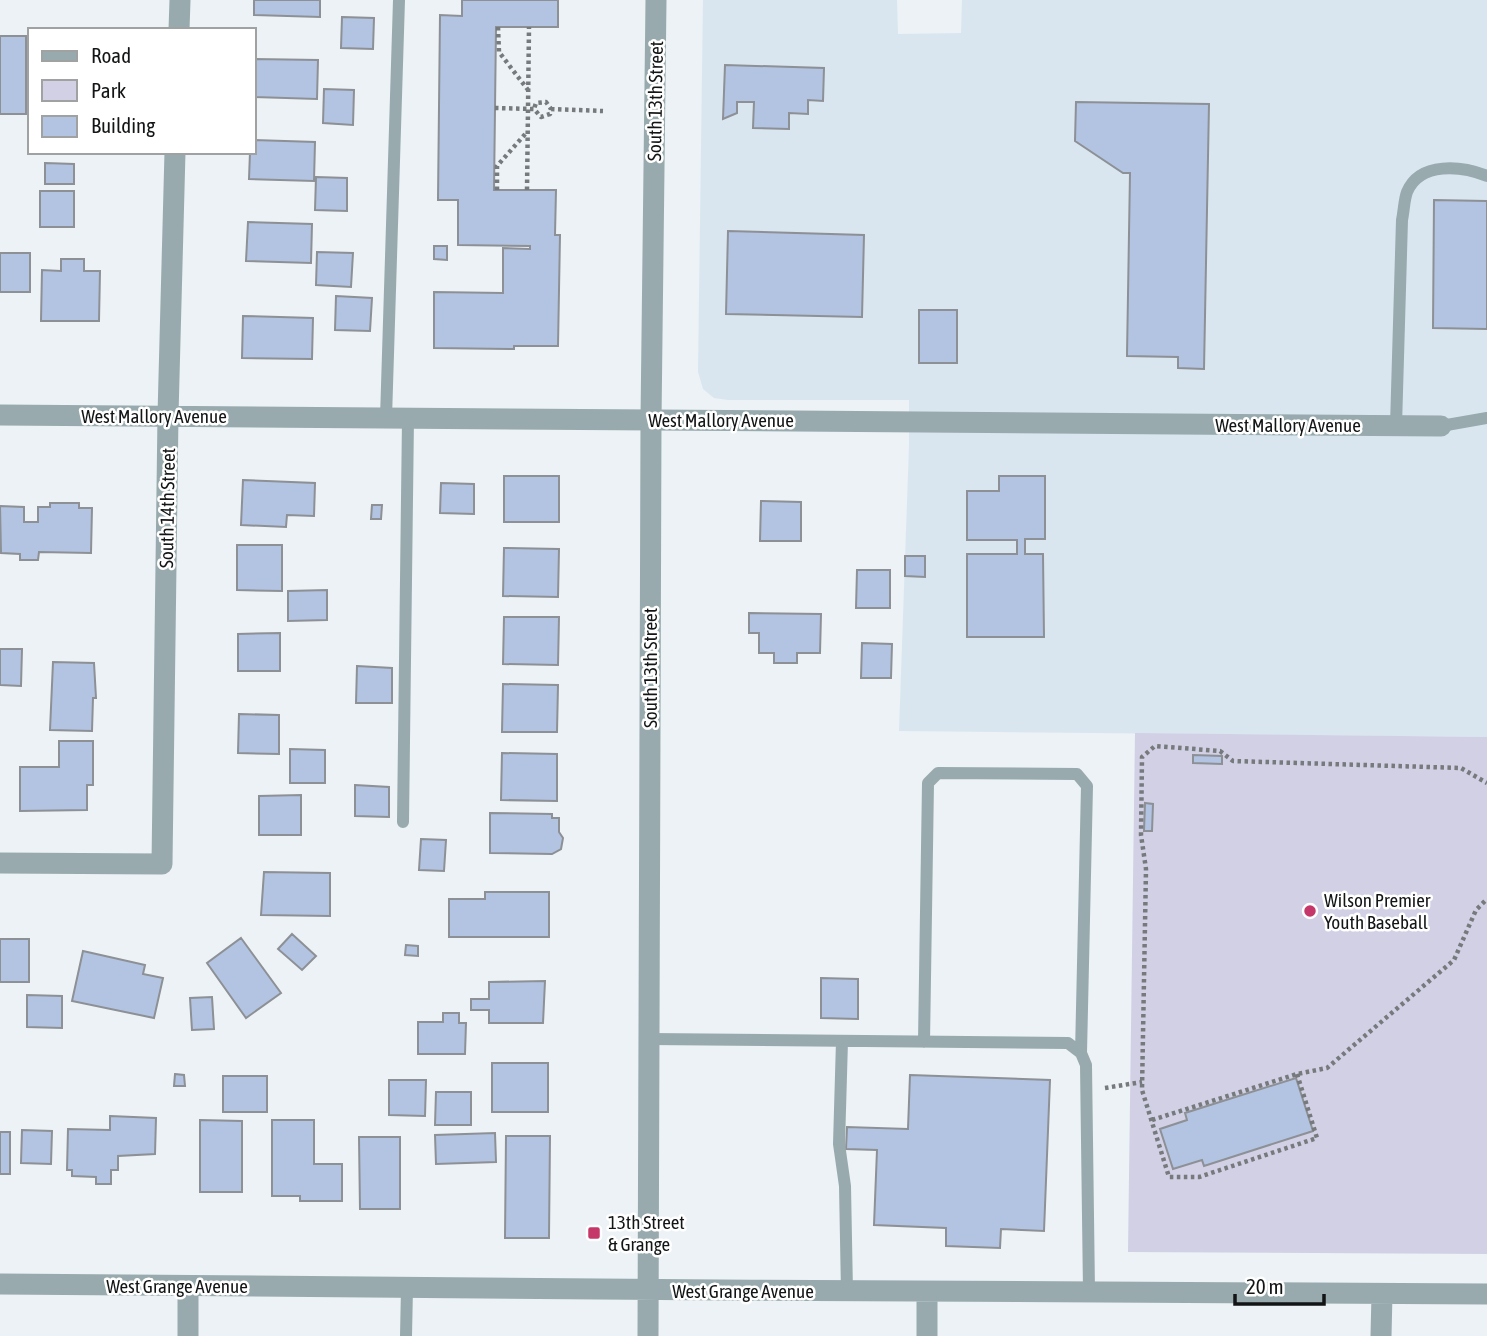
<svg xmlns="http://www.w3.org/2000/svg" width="1487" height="1336" font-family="'Asap Condensed',sans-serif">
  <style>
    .built { fill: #d9e6ef }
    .green { fill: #d1d0e5 }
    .building { fill: #b3c4e2; stroke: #8d9095; stroke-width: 2 }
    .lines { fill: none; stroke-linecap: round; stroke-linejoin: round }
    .path { stroke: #767a7c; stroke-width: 4.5; stroke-dasharray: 3.5 3.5; stroke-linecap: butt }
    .service { stroke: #98aaad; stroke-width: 12 }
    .minor { stroke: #98aaad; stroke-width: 21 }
    .tertiary { stroke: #98aaad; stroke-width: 21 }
    .poi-dot { fill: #c43768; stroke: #fff; stroke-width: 2.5 }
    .labels { text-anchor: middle; stroke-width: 5; stroke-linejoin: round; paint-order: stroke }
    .street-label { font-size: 19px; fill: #121415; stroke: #fff }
    .poi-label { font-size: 19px; fill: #121415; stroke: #fff; text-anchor: start }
  </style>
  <rect width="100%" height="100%" fill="#ecf2f6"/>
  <path class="built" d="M703 0H897L898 34 961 33 962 0H1487V737L899 731 909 445V400H728L714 398 703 389 698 372Z"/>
  <path class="green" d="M1135 733 1487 737V1254L1128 1252Z"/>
  <path class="building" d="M254 0H320V17L254 15Z
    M462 0H558V27H496L494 190H556L555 235H560L558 346H514V349L434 348V292L503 293V248L530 249V246L458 245V200H438L440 15 462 16Z
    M342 17 374 18 373 49 341 48Z
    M0 36H26V114H0Z
    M254 59 318 60 317 99 254 97Z
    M725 65 824 68 823 101 808 100V114L789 113V129L753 128 754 102H737V113L723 119Z
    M324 89 354 90 353 125 323 123Z
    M1076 102 1209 104 1204 369 1178 368V357L1127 356 1130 173H1123L1075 141Z
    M254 140 315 142 314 181 249 179 250 152H254Z
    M45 163 74 164V184H45Z
    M316 177 347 178V211L315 210Z
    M40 191H74V227H40Z
    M1434 200 1487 201V329L1433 328Z
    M248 222 312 224 311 263 246 261Z
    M728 231 864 235 862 317 726 314Z
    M434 246H447V260L434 259Z
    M317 252 353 253 351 287 316 285Z
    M0 253H30V292H0Z
    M61 259H84V271H100L99 321H41L42 270 61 271Z
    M336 296 372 298 370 331 335 330Z
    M919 310H957V363H919Z
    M243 316 313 318 312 359 242 358Z
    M504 476H559V522H504Z
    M999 476H1045V539H1025V554H1043L1044 637H967V554H1017V540H967V491H999Z
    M243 480 315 483 314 516 287 515 286 527 241 525Z
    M441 483 474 484V514L440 513Z
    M761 501 801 502V541H760Z
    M50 503H79V508H92L91 553 39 552 38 560H20V554L1 553 0 506 24 507V522H38V507H50Z
    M372 505H382L381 519H371Z
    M237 545H282V591L237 590Z
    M504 548 559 549 558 597 503 596Z
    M905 556H925V577L905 576Z
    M857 570H890V608H856Z
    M327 590V620L288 621V591Z
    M749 613 821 614 820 653H797V663H774V653H759V633H749Z
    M504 617H559L558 665 503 664Z
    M280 633V671H238V634Z
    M862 643 892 644 891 678H861Z
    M0 649H22L21 686 0 685Z
    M53 662 94 663 96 698H93L92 731 50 730Z
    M357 666 392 668V703H356Z
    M503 684 558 685 557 732H502Z
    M239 714 279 715V754L238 753Z
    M59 741H93V785H87V810L20 811V767H59Z
    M290 749 325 750V783H290Z
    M502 753 557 754V801L501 800Z
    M1193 755 1222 756V764L1193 763Z
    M355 785 389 787V817L355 816Z
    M301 795V835H259V796Z
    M1145 803 1153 804 1152 831H1144Z
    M490 813 552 814V818H559V832L563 838 561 849 552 854 490 853Z
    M421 839 446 840 444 871 419 870Z
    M264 872 330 873V916L261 915Z
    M485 892H549V937H449V899H485Z
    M292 934 316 956 302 970 278 949Z
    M241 938 281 993 246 1018 207 963Z
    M0 939H29V982H0Z
    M406 945 418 946V956L405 955Z
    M83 951 145 965 143 974 163 978 154 1018 72 1001Z
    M821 978 858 979V1019L821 1018Z
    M545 981 543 1023H489V1010H471V999H489V982Z
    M27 995 62 996V1028L27 1027Z
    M212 997 214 1029 192 1030 190 998Z
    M443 1013H459V1023H466L465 1054H418V1022H443Z
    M492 1063H548V1112H492Z
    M175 1074 184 1075 185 1086H174Z
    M910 1075 1050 1080 1044 1231 1001 1229 1000 1248 946 1246V1228L874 1225 877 1150 846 1149 847 1127 908 1129Z
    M223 1076H267V1112H223Z
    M1296 1078 1313 1131 1204 1166 1202 1160 1173 1169 1160 1129 1187 1120 1185 1113Z
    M389 1080H426L425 1116 389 1115Z
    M436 1092H471V1125H435Z
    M110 1116 156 1118 155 1154 118 1156V1170H111V1184H96V1177L72 1176V1170H67L68 1129 110 1130Z
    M200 1120 242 1121V1192H200Z
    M272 1120H314V1164H342V1201H300V1196H272Z
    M22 1130 52 1131 51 1164 21 1163Z
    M0 1132H10V1174H0Z
    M495 1133 496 1162 436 1164 435 1135Z
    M506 1136H550L549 1238H505Z
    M359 1137H400V1209H360Z"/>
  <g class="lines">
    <path class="path" d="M498 27 499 52 528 90
      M495 108 534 109 541 117 550 114 551 109 546 102 536 103 534 109
      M551 109 603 111
      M497 190V166L527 132
      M527 190 529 27
      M1297 1074 1317 1138 1199 1177H1169L1142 1090 1146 869 1141 835 1142 757 1155 746 1220 751 1233 761 1461 768 1487 783
      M1105 1088 1142 1082
      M1152 1120 1297 1074 1327 1068 1454 960 1476 910 1487 899"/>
    <path class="service" d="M386 418 399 0
      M1396 426 1402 220C1404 211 1404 200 1407 192 1420 161 1462 166 1487 176
      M1441 426 1487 418
      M403 822 408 418
      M649 1039 1068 1043 1081 1053 1086 1065 1089 1291
      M842 1041 839 1144 845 1186 847 1292
      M924 1042 928 783 938 773 1077 774 1087 786 1081 1053
      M406 1336 407 1288"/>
    <path class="minor" d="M179 30 180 0
      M0 415 1441 426
      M0 863 162 864 168 415 175 152
      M188 1286V1336"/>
    <path class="tertiary" d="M0 1284C496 1289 991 1292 1487 1294
      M648 1336 651 420 656 0
      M927 1336V1292
      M1381 1336 1382 1294"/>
  </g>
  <g class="poi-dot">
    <circle cx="1310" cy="911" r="7"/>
    <rect x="587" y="1226" width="14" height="14" rx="3.5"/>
  </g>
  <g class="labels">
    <g class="street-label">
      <text transform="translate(655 101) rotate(-89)" y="7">South 13th Street</text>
      <text x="154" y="423">West Mallory Avenue</text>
      <text x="721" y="427">West Mallory Avenue</text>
      <text x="1288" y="432">West Mallory Avenue</text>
      <text transform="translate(167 508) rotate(-89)" y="7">South 14th Street</text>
      <text transform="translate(650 668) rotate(-90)" y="7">South 13th Street</text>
      <text x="177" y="1293">West Grange Avenue</text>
      <text x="743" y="1298">West Grange Avenue</text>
    </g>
    <g class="poi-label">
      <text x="1324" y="907">Wilson Premier<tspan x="1324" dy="22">Youth Baseball</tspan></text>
      <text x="608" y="1229">13th Street<tspan x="608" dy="22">&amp; Grange</tspan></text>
    </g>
  </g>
  <rect x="28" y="28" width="228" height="126" fill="#ffffff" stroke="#a0a1a1" stroke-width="2"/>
  <rect x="42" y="51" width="35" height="10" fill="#98aaad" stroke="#a0a1a1" stroke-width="2"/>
  <text x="91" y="63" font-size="21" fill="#121415">Road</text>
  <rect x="42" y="80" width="35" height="21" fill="#d1d0e5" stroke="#a0a1a1" stroke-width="2"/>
  <text x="91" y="98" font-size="21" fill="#121415">Park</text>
  <rect x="42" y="116" width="35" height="21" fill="#b3c4e2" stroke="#a0a1a1" stroke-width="2"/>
  <text x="91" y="133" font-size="21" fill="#121415">Building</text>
  <path d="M1235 1294v10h89v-10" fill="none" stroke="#121415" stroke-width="3.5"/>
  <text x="1246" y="1294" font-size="21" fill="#121415" stroke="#ffffff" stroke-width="5" paint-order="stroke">20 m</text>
</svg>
